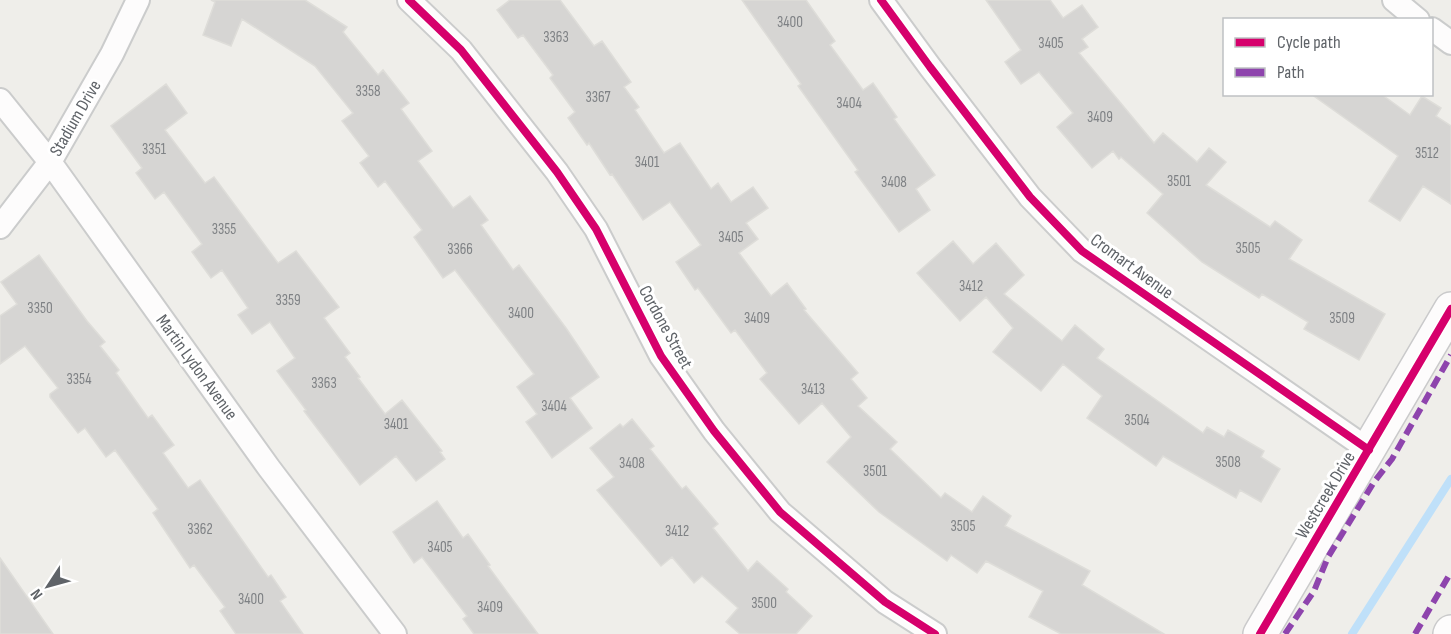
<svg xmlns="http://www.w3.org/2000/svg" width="1451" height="634" font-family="'Sofia Sans Condensed',sans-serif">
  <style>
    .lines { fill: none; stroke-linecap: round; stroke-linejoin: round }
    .stream { stroke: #bfe0f9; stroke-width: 8 }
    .building { fill: #d6d5d3; stroke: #deddd9; stroke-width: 1.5 }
    .street-casing { stroke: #cbcccc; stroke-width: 26 }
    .secondary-casing { stroke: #cacacb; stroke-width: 36 }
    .street { stroke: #fdfcfc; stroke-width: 22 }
    .secondary { stroke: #fdfcfc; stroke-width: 33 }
    .quiet { stroke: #8e44ad; stroke-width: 6; stroke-dasharray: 12 6; stroke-linecap: butt }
    .cycleway-casing { stroke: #fff; stroke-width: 11 }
    .cycleway { stroke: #d6006c; stroke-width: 8 }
    .labels { text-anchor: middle; stroke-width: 6; stroke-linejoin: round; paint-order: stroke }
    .number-label { font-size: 15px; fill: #7e8184 }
    .street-label { font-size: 18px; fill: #5f6368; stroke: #fff }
  </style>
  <rect width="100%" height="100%" fill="#efeeea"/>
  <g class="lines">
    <path class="stream" d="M1352 634 1451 479"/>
  </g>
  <path class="building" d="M211 0H305L347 27 343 32 378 75 383 70 409 103 401 109 432 151 418 161 453 208 470 196 488 220 481 225 513 270 519 265 566 328 599 377 570 398 592 428 552 458 526 422 537 414 517 387 534 374 455 270 443 278 414 237 422 230 385 181 378 187 360 163 369 156 342 121 353 113 315 66 242 19 231 46 203 35 215 2Z
    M510 0H560L594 46 602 41 631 82 624 87 639 107 635 110 664 153 680 143 711 189 718 183 731 202 753 187 768 208 746 223 758 239 739 253 771 296 787 283 806 309 804 310 858 373 851 379 867 398 858 406 897 442 890 449 941 498 945 493 972 512 983 496 1011 516 1005 526 1090 571 1082 585 1164 634H1061L1029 617 1043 591 986 561 977 573 951 555 947 561 879 512 827 462 851 437 822 403 799 424 760 379 767 373 735 330 731 333 698 288 695 290 676 262 701 245 670 202 643 220 612 174 610 175 589 143 587 145 568 118 575 112 550 78 553 75 523 35 518 38 497 10Z
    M742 0H806L835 41 830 45 863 90 873 83 897 117 894 119 935 175 916 189 930 210 899 232 855 172 858 170 798 86 801 84Z
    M986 0H1050L1063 18 1082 5 1098 27 1082 39 1088 47 1079 53 1154 143 1163 133 1197 162 1209 148 1226 162 1206 185 1270 227 1275 221 1302 240 1289 259 1385 314 1359 360 1304 329 1308 322 1262 294 1259 298 1202 262 1147 213 1163 194 1121 157 1119 159 1113 151 1092 168 1057 127 1073 113 1039 72 1021 84 1005 62 1021 50Z
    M166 84 187 113 165 130 205 183 214 177 278 263 296 251 339 307 324 318 350 353 345 357 360 377 358 378 385 414 402 400 442 451 440 452 445 459 416 481 396 456 360 485 304 411 306 410 277 371 295 358 270 322 252 334 238 315 248 308 222 270 211 278 192 252 202 244 164 192 155 199 136 173 142 168 111 126Z
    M1311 94H1381L1410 115 1422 96 1441 108 1436 116 1451 126V204L1423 186 1400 221 1369 201 1398 156Z
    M953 241 973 264 996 243 1024 275 1004 294 1062 341 1075 325 1104 349 1097 358 1203 433 1207 427 1224 437 1228 430 1264 451 1261 457 1280 469 1261 502 1240 490 1236 498 1163 456 1156 466 1087 418 1102 396 1063 364 1041 391 993 352 1013 328 986 297 960 321 917 273Z
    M39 255 87 321 105 342 100 346 119 370 116 373 148 418 152 415 174 445 163 453 188 488 200 480 268 577 271 575 286 597 280 601 303 634H236L220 611 225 607 194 565 190 568 153 513 158 509 115 450 106 457 85 428 78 433 50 397V394L58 388 25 346 0 364V316L17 304 1 282Z
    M632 419 654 446 650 449 682 489 686 486 718 524 713 528 748 571 757 561 788 589 786 592 812 616 796 634H740L726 622 738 608 702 576 694 583 672 557 661 566 597 490 614 477 590 448 620 424 623 427Z
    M437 501 463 538 468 534 490 565 488 566 538 634H474L463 619 467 616 422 557 414 563 393 532Z
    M0 558 53 634H0Z"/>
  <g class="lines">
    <defs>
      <path id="street" d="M409 0 461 50 557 172 596 229 661 356 714 431 780 512 885 602 935 634
        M881 0 930 67 1030 197 1082 251 1369 450
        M1394 0 1418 20
        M1432 29 1451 43
        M0 100 50 162 269 468 395 634
        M0 227 50 162 112 54 138 0"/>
      <path id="secondary" d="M1260 634 1451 309
        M1450 634 1451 632"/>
    </defs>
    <use href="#street" class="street-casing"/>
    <use href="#secondary" class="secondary-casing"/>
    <use href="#street" class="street"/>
    <use href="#secondary" class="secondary"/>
    <path class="quiet" d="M1285 634 1314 591 1328 557 1374 482 1392 459 1451 355
      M1415 634 1451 572"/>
    <defs>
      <path id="cycleway" d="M409 0 461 50 557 172 596 229 661 356 714 431 780 512 885 602 935 634
        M881 0 930 67 1030 197 1082 251 1369 450
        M1260 634 1451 309"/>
    </defs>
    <use href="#cycleway" class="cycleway-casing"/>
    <use href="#cycleway" class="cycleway"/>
  </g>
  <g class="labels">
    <g class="number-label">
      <text x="790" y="27">3400</text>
      <text x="556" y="42">3363</text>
      <text x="1051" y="48">3405</text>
      <text x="368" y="96">3358</text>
      <text x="598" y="102">3367</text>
      <text x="849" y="108">3404</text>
      <text x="1100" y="122">3409</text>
      <text x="154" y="154">3351</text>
      <text x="1427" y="158">3512</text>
      <text x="647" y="167">3401</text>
      <text x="1179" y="186">3501</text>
      <text x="894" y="187">3408</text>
      <text x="224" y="234">3355</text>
      <text x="731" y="242">3405</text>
      <text x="1248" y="253">3505</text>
      <text x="460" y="254">3366</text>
      <text x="971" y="291">3412</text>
      <text x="288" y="305">3359</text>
      <text x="40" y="313">3350</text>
      <text x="521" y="318">3400</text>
      <text x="757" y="323">3409</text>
      <text x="1342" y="323">3509</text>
      <text x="79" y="384">3354</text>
      <text x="324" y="388">3363</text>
      <text x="813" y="394">3413</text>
      <text x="554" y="411">3404</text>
      <text x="1137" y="425">3504</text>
      <text x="396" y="429">3401</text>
      <text x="1228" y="467">3508</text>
      <text x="632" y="468">3408</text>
      <text x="875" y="476">3501</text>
      <text x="963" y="531">3505</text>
      <text x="200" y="534">3362</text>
      <text x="677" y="536">3412</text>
      <text x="440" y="552">3405</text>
      <text x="251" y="604">3400</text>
      <text x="764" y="608">3500</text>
      <text x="490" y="612">3409</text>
    </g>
    <g class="street-label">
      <text transform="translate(75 118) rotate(-60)" y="6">Stadium Drive</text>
      <text transform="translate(1132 266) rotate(36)" y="6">Cromart Avenue</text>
      <text transform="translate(666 327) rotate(61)" y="6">Cordone Street</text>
      <text transform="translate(197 367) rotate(54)" y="6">Martin Lydon Avenue</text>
      <text transform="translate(1325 495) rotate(-59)" y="6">Westcreek Drive</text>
    </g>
  </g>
  <rect x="1223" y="18" width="210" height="78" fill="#ffffff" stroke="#bfc1c3" stroke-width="1.5"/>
  <rect x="1235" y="38" width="30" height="9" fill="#d6006c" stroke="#bfc1c3" stroke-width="1.5"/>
  <text x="1277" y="48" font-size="18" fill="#5f6368">Cycle path</text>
  <rect x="1235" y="68" width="30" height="9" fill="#8e44ad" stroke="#bfc1c3" stroke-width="1.5"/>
  <text x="1277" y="78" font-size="18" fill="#5f6368">Path</text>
  <g transform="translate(48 586) rotate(234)" stroke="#ffffff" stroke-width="4.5" paint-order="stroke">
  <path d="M0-4.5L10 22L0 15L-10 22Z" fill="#5f6368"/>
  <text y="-9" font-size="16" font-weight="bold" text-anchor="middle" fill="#5f6368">N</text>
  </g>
</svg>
